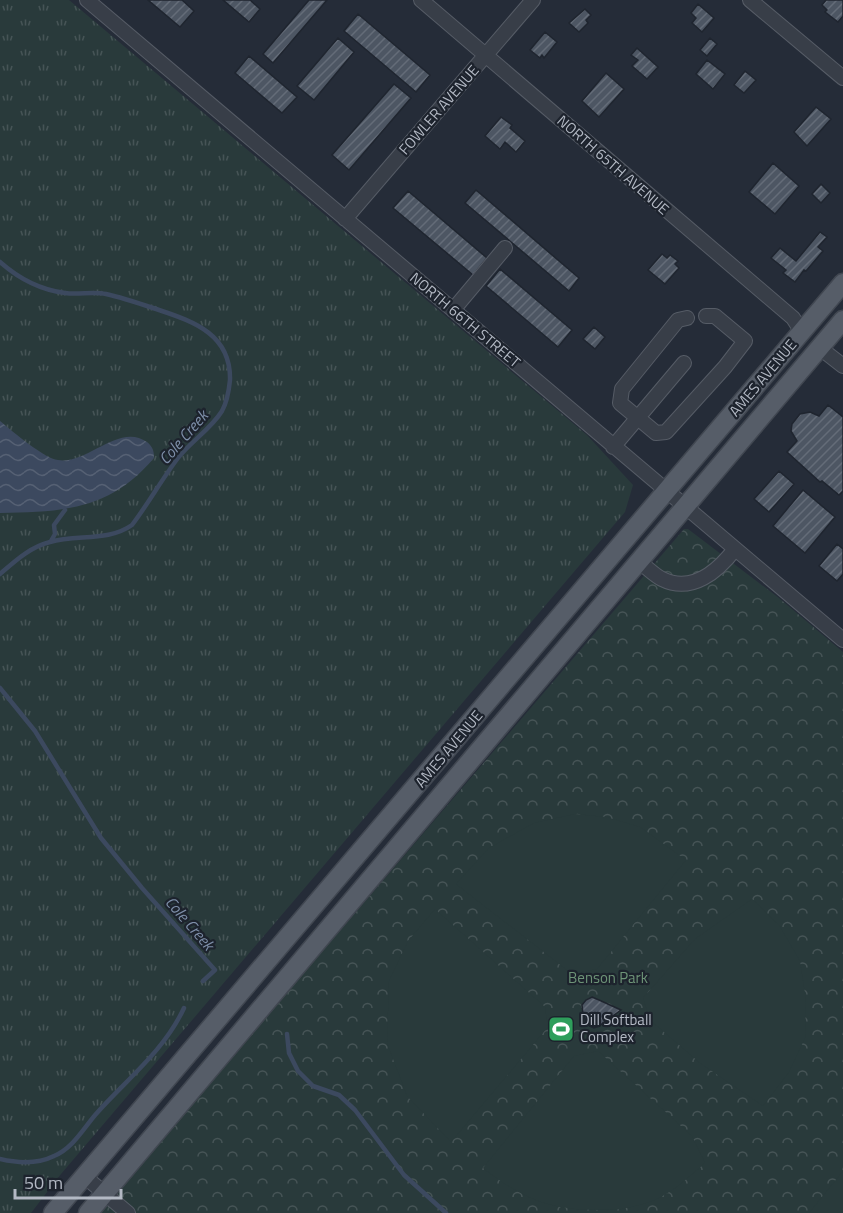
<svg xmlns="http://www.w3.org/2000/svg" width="843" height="1213" font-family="'Titillium Web',sans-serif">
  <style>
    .grass { fill: url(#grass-tufts) }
    .park { fill: url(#park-crowns) }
    .garden { fill: #293a3b }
    .water { fill: url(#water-waves) }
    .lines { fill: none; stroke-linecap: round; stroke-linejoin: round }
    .stream { stroke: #3c495f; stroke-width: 4.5 }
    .building { fill: url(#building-hatch); stroke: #1f252f; stroke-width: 1.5 }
    .minor-casing { stroke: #565c66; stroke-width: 16 }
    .major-casing { stroke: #414751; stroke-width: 21 }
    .minor { stroke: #383e48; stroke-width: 14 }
    .major { stroke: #565d68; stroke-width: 18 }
    .labels { text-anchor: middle; stroke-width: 4.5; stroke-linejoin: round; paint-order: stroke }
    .street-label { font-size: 15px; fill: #b3b9c4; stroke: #1d232d }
    .park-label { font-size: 15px; fill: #6d9377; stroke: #1d232d }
    .poi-label { font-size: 15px; fill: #b3b9c4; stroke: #1d232d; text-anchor: start }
    .water-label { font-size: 16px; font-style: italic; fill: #7e8fa9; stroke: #1d232d }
  </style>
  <defs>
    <pattern id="grass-tufts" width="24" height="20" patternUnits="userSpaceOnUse" patternTransform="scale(1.5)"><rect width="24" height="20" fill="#293a3b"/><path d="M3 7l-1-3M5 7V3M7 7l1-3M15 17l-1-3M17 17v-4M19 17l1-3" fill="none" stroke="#465456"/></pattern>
    <pattern id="park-crowns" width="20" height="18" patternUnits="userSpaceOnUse" patternTransform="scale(1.5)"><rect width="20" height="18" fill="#293a3b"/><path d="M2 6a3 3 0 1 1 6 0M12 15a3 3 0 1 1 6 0" fill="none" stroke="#465456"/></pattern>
    <pattern id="water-waves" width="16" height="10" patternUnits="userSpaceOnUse" patternTransform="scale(1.5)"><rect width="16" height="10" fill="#3c495f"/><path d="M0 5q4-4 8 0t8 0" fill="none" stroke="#566174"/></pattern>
    <pattern id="building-hatch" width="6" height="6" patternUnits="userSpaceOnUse" patternTransform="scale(1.5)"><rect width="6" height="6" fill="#4d5663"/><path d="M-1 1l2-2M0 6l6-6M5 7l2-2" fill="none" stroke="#646c78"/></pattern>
  </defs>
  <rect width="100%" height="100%" fill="#252c38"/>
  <path class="grass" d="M0 0H69L587 435 633 485 625 512 61 1174 31 1213H0Z"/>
  <path class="park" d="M684 529H688L779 598 843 652V1213H98Z"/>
  <path class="garden" d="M575 814 606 817 640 827 686 860 597 969 572 974 456 884 489 848 534 823Z
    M752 899 779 925 800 961 806 1000 805 1038 789 1072 763 1106 700 1063 650 1020 643 998 695 939Z
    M435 909 545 1007 548 1027 451 1142 407 1096 387 1043 389 981 408 941Z
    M598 1051 692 1136 705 1163C693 1173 680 1186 666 1194 654 1202 636 1206 622 1209 561 1213 530 1205 483 1168L574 1056Z
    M843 1171V1213H809Z"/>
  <path class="water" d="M0 421C12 431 45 459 58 460 87 465 119 422 147 442 153 447 154 451 154 458 110 510 63 512 0 513Z"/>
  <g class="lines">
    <path class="stream" d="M0 262C18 278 41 290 65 293 79 295 93 291 106 294 124 298 141 304 159 310 195 322 231 335 230 380 229 390 227 402 222 411 211 429 191 441 178 458 162 479 148 504 132 525 108 542 77 534 50 542 30 547 15 561 0 574
      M51 541 55 534 54 525 65 510
      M0 688 35 731 101 838 142 888 215 970 203 981
      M287 1034 289 1053 298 1071 313 1086 339 1095 355 1110 404 1175 446 1213
      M0 1159C17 1163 38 1164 54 1156 73 1148 83 1129 96 1114 127 1079 164 1051 184 1008"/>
  </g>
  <path class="building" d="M148 0H182L194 11 180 27Z
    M223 0H250L260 9 249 22Z
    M309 0H327L273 63 263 54Z
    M826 0H843V16L838 22 825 12 827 10 822 5Z
    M698 4 714 18 702 32 692 23 696 18 691 13Z
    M585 9 591 15 586 20 588 23 579 32 569 23Z
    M358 14 430 75 416 92 344 31Z
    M545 32 557 42 544 58 542 55 540 58 530 50Z
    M338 38 354 52 314 100 297 86Z
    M710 38 717 44 707 56 700 50Z
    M637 48 658 67 647 79 632 66 638 60 631 55Z
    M249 56 297 97 282 113 235 73Z
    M707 60 725 74 713 89 696 74Z
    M745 71 756 80 744 93 734 85Z
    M606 73 624 89 599 117 582 101Z
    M394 84 411 98 349 170 332 155Z
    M816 107 831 119 807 146 794 132Z
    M501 117 512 125 510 128 525 141 516 152 505 142 500 149 485 136Z
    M773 163 799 186 775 214 749 192Z
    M821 184 830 193 821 203 812 194Z
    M476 190 579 278 569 291 465 203Z
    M408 191 487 258 473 275 393 208Z
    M820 232 827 237 818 247 823 251 806 271 804 270 795 282 783 273 786 270 771 258 780 248 796 261Z
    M662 254 667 258 670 255 678 261 675 264 679 268 665 284 648 270Z
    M500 269 572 330 558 347 486 286Z
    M594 327 605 337 595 349 583 339Z
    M828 405 843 417V491L839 495 822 481 820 482 787 452 797 441 791 431 792 424 800 414 810 412 819 416Z
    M779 471 794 484 769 512 754 499Z
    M803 490 835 517 805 553 773 526Z
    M837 544 843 549V574L837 581 819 566Z
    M592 997 599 1000 621 1010 599 1026 594 1028 588 1025 583 1014 582 1005 586 1000Z"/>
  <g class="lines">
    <defs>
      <path id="minor" d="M87 0 843 640
        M421 0 793 318 802 332
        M750 0 843 78
        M345 219 533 0
        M453 310 505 248
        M687 318 678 320 622 389 620 403 656 433 666 432 725 367 745 341 715 316H706
        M820 348 843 366
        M613 447 684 363
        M639 562C647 567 654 575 662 579 692 594 718 571 735 549
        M84 1176 128 1213"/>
      <path id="major" d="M53 1213 843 283
        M88 1213 843 320"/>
    </defs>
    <use href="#minor" class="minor-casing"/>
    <use href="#major" class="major-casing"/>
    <use href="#minor" class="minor"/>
    <use href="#major" class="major"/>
  </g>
  <defs>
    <symbol id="stadium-square" viewBox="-11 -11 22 22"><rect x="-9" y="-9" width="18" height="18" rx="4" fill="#2e9e5b" stroke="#1d232d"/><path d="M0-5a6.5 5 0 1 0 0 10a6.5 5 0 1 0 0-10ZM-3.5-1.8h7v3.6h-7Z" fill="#fff"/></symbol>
  </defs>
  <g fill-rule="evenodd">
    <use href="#stadium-square" x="546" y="1014" width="30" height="30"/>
  </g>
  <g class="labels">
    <g class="street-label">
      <text transform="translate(439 110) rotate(-49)" y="5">FOWLER AVENUE</text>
      <text transform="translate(613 165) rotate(41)" y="5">NORTH 65TH AVENUE</text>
      <text transform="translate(465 320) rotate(40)" y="5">NORTH 66TH STREET</text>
      <text transform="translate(763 378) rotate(-50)" y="5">AMES AVENUE</text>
      <text transform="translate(449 749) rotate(-50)" y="5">AMES AVENUE</text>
    </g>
    <g class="park-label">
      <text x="608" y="983">Benson Park</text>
    </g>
    <g class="poi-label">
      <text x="580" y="1025">Dill Softball<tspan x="580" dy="17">Complex</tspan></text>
    </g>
    <g class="water-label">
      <text transform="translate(183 437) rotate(-49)" y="6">Cole Creek</text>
      <text transform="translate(190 923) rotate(49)" y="6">Cole Creek</text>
    </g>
  </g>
  <path d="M15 1189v9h106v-9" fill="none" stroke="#b3b9c4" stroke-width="3"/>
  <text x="24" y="1189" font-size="18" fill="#b3b9c4" stroke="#1d232d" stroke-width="4.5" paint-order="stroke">50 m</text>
</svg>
